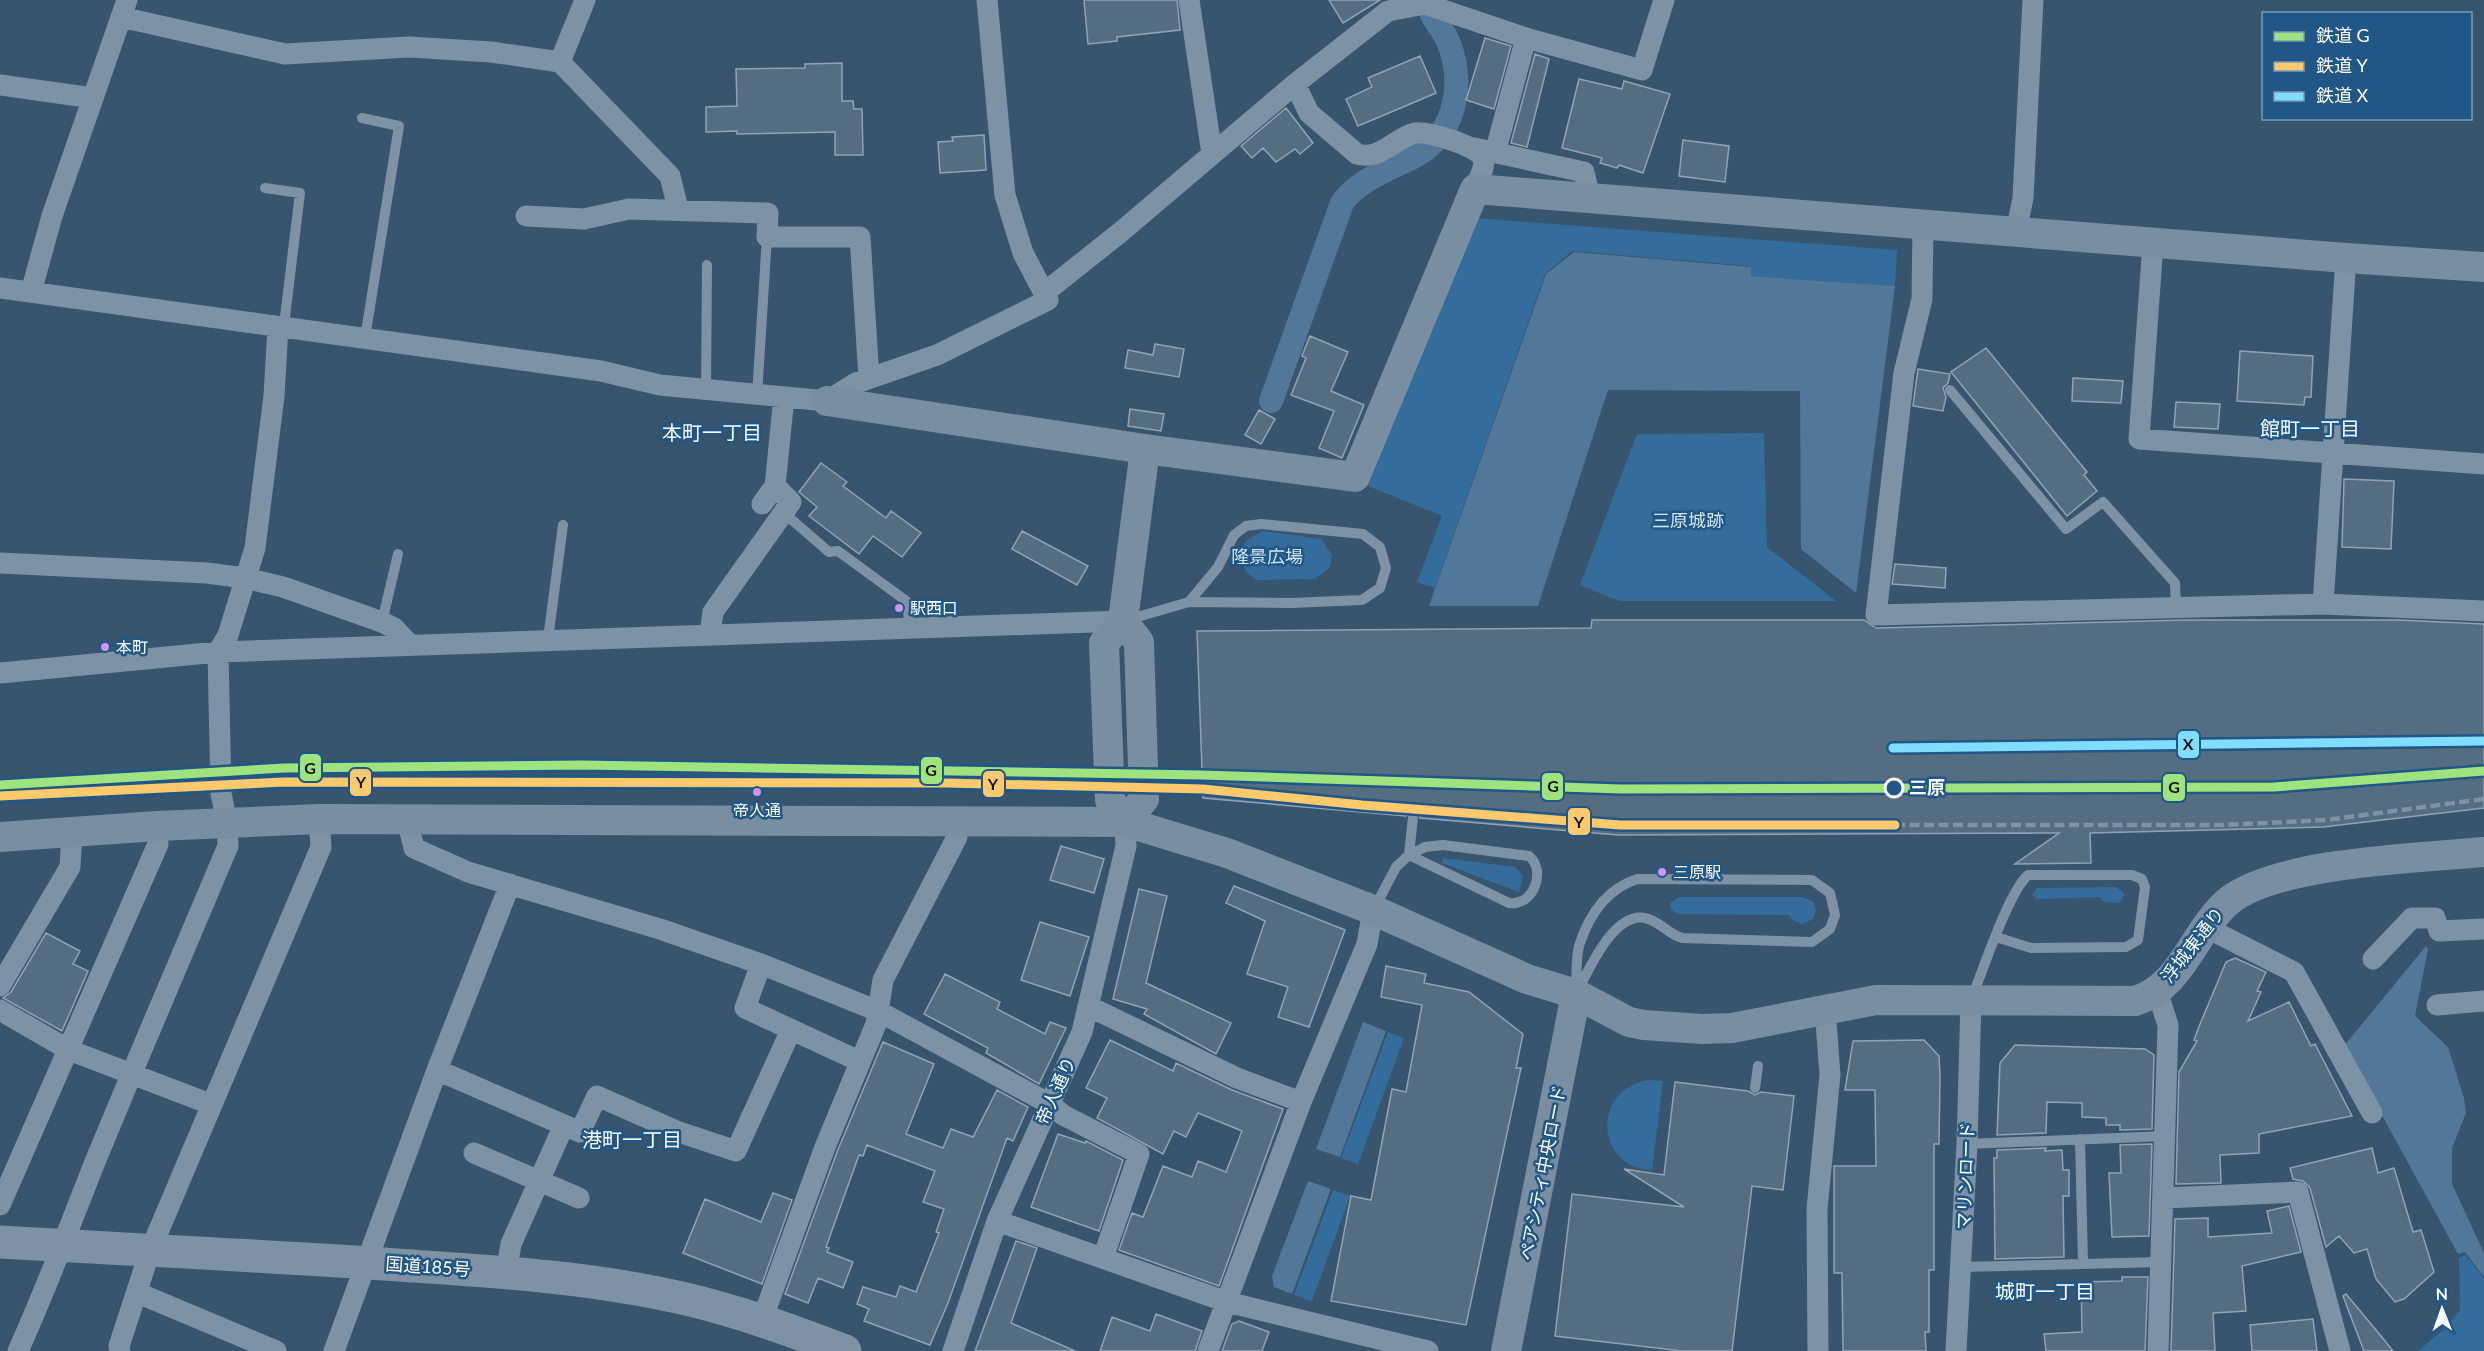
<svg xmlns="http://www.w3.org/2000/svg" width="2484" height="1351" font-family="Lato,'Noto Sans JP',sans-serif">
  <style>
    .green { fill: #346d9c }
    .water { fill: #517898 }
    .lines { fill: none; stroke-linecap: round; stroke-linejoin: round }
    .canal { stroke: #517898; stroke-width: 24 }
    .building { fill: #556d81; stroke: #91a3b3; stroke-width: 1.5 }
    .lane { stroke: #7e92a5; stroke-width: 10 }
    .street { stroke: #7e92a5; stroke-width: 21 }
    .secondary { stroke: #798ea1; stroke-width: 30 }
    .highway { stroke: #7e92a4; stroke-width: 33 }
    .rail { stroke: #7e92a4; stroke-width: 4.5; stroke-dasharray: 10 4.5; stroke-linecap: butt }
    .rail-1-casing { stroke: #205786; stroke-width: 14 }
    .rail-2-casing { stroke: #205786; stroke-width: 14 }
    .rail-3-casing { stroke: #205786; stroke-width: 14 }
    .rail-1 { stroke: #9ee37d; stroke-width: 9 }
    .rail-2 { stroke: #fcc96d; stroke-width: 9 }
    .rail-3 { stroke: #80ddff; stroke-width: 9 }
    .bus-dot { fill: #d193ec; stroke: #205786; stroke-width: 2 }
    .stop-dot { fill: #205786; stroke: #fff; stroke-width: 3 }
    .labels { text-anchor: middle; stroke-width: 5; stroke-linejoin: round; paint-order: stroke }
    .bus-label { font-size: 16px; fill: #fff; stroke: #205786; text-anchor: start }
    .park-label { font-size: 18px; fill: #cee5f7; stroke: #205786 }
    .stop-label { font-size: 18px; font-weight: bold; fill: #fff; stroke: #205786; text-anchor: start }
    .street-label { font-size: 18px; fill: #fff; stroke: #205786 }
    .neighbourhood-label { font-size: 20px; fill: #fff; stroke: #205786 }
    .line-badge { stroke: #205786; stroke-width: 2 }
    .pale-badge-label { font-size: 16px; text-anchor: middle; font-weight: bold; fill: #111 }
  </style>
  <rect width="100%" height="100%" fill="#37556f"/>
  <path class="green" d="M1473 218 1897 250 1895 286 1750 276V266L1572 251 1545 274 1435 588 1417 582 1442 516 1368 486Z
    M1764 433 1767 547 1836 601H1619L1580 585 1637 434Z
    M1263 531 1321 539 1332 555 1330 567 1315 579 1257 580C1240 571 1237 554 1247 540Z
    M1443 858 1515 867 1523 876 1519 892 1442 863Z
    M2116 887 2125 894 2119 903 2104 902 2100 897 2037 899 2032 895 2037 888Z
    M1679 897H1803L1814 902 1816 911 1813 919 1802 924 1794 921 1789 915 1677 914 1671 909 1670 903Z
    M1388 1032 1404 1038 1358 1164 1341 1158Z
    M1649 1080 1663 1081 1652 1170C1595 1168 1591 1089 1649 1080Z
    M1333 1190 1350 1196 1312 1301 1294 1295Z
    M2466 1255 2484 1279V1351H2418L2443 1330 2460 1310 2459 1258Z"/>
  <path class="water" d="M1574 252 1751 267V276L1895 286 1856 593 1801 549 1800 391 1608 390 1538 606H1429L1546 274Z
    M2426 946 2428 949 2415 1016 2448 1047 2464 1098 2466 1113 2452 1148V1184L2484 1253V1277L2465 1252 2458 1254 2344 1046Z
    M1363 1022 1386 1031 1340 1157 1316 1149Z
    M1308 1181 1331 1189 1292 1294 1274 1287 1272 1276Z"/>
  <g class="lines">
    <path class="canal" d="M1271 401 1342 203C1359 179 1390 169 1415 156 1458 133 1465 79 1447 39 1443 30 1436 23 1432 15L1434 0"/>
  </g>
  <path class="building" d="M1084 0H1177L1180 30 1117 37V41L1088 44Z
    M1329 0H1380L1343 23Z
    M1485 38 1511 46 1494 109 1466 100Z
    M1535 54 1549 59 1527 147 1511 143Z
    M1420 56 1436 93 1358 126 1346 99 1372 87 1368 78Z
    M842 63V101H853L854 109H862L863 155H835V132L737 134V131L706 132V107L737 106 736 69 805 68V64Z
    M1579 79 1622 89 1624 81 1670 94 1643 173 1619 165 1617 168 1600 163 1602 158 1562 148Z
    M1286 108 1313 143 1300 154 1295 149 1276 162 1263 148 1252 158 1241 146Z
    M984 135 986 170 940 173 938 142 953 141 952 137Z
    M1683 140 1729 146 1725 182 1679 176Z
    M1310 336 1348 352 1331 391 1364 405 1342 458 1319 448 1334 411 1291 395 1306 358 1302 356Z
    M1155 344 1184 349 1179 377 1125 368 1128 350 1153 355Z
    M1986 348 2087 472 2084 475 2097 491 2067 516 1951 372Z
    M2240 351 2313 356 2311 397H2305L2304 405 2237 401Z
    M1918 369 1950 374 1948 383 1943 388 1946 397 1943 411 1913 406Z
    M2073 378 2123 381 2121 403 2072 401Z
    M2176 402 2220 404 2218 429 2174 427Z
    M1130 409 1164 414 1161 431 1128 426Z
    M1259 410 1275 419 1261 444 1245 435Z
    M821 463 847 482 843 486 886 518 891 511 921 533 902 557 873 536 859 554 809 516 817 507 799 492Z
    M2344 479 2394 481 2391 549 2342 547Z
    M1022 531 1088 566 1077 585 1012 549Z
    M1895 564 1946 568 1945 588 1892 584Z
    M1592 620H1864L1876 628 2185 620H2399L2484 624V808L2323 827 2090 833 2091 863 2015 864 2059 833 1618 835 1420 818 1418 811 1413 810 1406 816 1203 798 1197 631 1591 628Z
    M1061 846 1104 859 1094 893 1050 880Z
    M1234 886 1345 930 1309 1027 1278 1017 1288 987 1247 974 1265 921 1226 903Z
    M1139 889 1167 896 1146 983 1231 1023 1216 1054 1144 1014 1147 1009 1113 999Z
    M1040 922 1089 937 1070 996 1021 980Z
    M46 933 80 951 73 964 88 971 62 1031 3 998 11 992Z
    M2235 958 2266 972 2257 991 2261 992 2248 1021 2289 1002 2311 1046 2315 1044 2352 1116 2259 1134V1153L2220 1155 2221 1183 2176 1184 2179 1072 2197 1041 2194 1040 2198 1029 2226 962Z
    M1386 966 1426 974 1424 983 1469 992 1523 1034 1516 1068H1521L1466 1325 1331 1301 1351 1196 1371 1200 1392 1089 1406 1092 1422 1005 1381 997Z
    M945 974 1000 1002 997 1009 1045 1034 1050 1022 1066 1028 1039 1084 986 1053 988 1048 924 1014Z
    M1110 1040 1173 1071 1176 1063 1232 1090 1283 1109 1219 1286 1119 1250 1132 1213 1143 1217 1163 1166 1192 1177 1198 1161 1226 1172 1242 1131 1198 1113 1186 1137 1174 1131 1163 1154 1097 1118 1107 1098 1086 1088Z
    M1924 1040 1939 1056 1940 1077 1939 1144H1934V1270H1929V1332H1925L1926 1351H1843L1842 1273H1834V1166H1876L1875 1090H1845L1853 1041Z
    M883 1042 934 1064 906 1134 943 1148 951 1129 973 1137 997 1090 1028 1107 1013 1141 1007 1138 948 1303 930 1345 864 1321 869 1309 857 1304 863 1287 896 1297 900 1286 916 1292 939 1233 936 1232 944 1209 923 1202 935 1171 867 1145 863 1156 859 1155 826 1247 829 1248 827 1252 853 1262 843 1288 818 1278 808 1303 785 1294 837 1152Z
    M2015 1045 2145 1049 2154 1055 2152 1129 2120 1130V1125H2106V1118L2082 1117V1103L2047 1102 2046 1133 1997 1135 2000 1063Z
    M1675 1082 1748 1091 1755 1095 1761 1092 1794 1096 1783 1190 1752 1186 1732 1351H1682L1555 1336 1572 1194 1684 1207 1624 1169 1664 1175Z
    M1058 1134 1085 1143 1086 1141 1123 1160 1099 1231 1031 1207Z
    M2152 1144 2149 1236 2112 1237 2109 1173H2121L2120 1145Z
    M2046 1148 2045 1151 2062 1150 2063 1170H2069V1196H2063L2064 1257 1995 1259 1994 1158H1997V1150Z
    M2372 1148 2378 1173 2394 1168 2413 1232 2421 1230 2434 1272 2404 1299 2395 1302 2376 1279 2367 1249 2354 1253 2339 1236 2326 1247 2310 1188 2303 1181 2293 1179 2290 1168Z
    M773 1193 792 1200 762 1284 683 1253 705 1199 761 1222Z
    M2289 1206 2301 1252 2242 1266 2246 1311 2213 1313 2215 1351H2171L2175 1219 2208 1218V1237L2272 1233 2267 1211Z
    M1016 1241 1037 1248 1011 1323 1075 1351H975Z
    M2122 1277H2148L2145 1351H2046L2044 1334 2082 1332 2081 1282 2122 1281Z
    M2346 1294 2381 1336 2393 1351H2364L2343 1296Z
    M1156 1314 1202 1331 1195 1351H1100L1112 1317 1150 1331Z
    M2313 1319 2317 1351H2252L2250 1325Z
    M1239 1321 1269 1332 1262 1351H1222L1232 1324Z"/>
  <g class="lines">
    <path class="lane" d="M362 118 399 126 365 338
      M265 188 300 193 285 317 278 327
      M1950 390 2066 529 2103 502 2175 583 2176 608
      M706 391 707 265
      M757 395 767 237
      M784 513 829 552 838 551 909 603 908 628
      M1127 620 1189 602 1291 603 1362 600 1380 588 1386 568 1380 547 1363 534 1261 524 1246 526 1234 535 1218 567 1189 602
      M382 622 398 554
      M548 639 563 525
      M1443 845 1529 856C1547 871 1533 907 1509 903L1409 855 1425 847Z
      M1637 879 1812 880 1830 893 1835 915 1830 929 1812 942 1682 938C1668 934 1658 920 1645 918 1613 912 1589 970 1576 994 1577 978 1575 957 1580 943 1590 913 1607 889 1637 879Z
      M1375 907 1396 867 1409 855 1413 817
      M1972 997C1984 968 2008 893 2028 875H2132L2142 879 2145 887 2138 940 2126 947 2031 948 1996 937
      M1755 1088 1758 1066
      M2080 1139 2083 1264
      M1967 1144 2166 1136
      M1962 1267 2161 1262"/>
    <path class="street" d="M987 0 1005 195 1023 253 1044 293
      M1189 0 1212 154
      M121 17 285 54 409 47 491 52 560 62 670 176 678 209
      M560 62 585 0
      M1295 84 1309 113 1357 154C1379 161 1395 138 1415 133 1428 131 1478 146 1483 158 1486 167 1478 180 1475 189
      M0 85 93 98
      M1474 148 1584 172 1590 198
      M1495 153 1526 38
      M526 216 584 219 629 209 768 213 767 237H860L869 378
      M1923 224 1922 299 1904 373 1876 615 2323 604 2484 611
      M2016 232 2023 198 2033 0
      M2153 243 2139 439 2484 464
      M0 288 601 371 660 385 827 401 856 383 937 355 1048 300 1044 293 1122 231 1295 84 1388 11 1425 4 1526 38 1642 70 1664 0
      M31 292 52 216 127 0
      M762 504 775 486 784 397
      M0 563 207 573 245 578 283 587 382 622 394 628 409 644
      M2323 604 2346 258
      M710 634 713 612 791 502 775 486
      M0 673 218 652 1123 621
      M407 819 414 848 468 872 660 929 761 964 878 1011 1050 1104 1063 1115 1139 1154 1103 1258
      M2205 927 2294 972 2372 1113
      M2373 959 2412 918H2435L2439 931 2484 929
      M761 964 745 1008 859 1061
      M0 986 70 867 72 832
      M2157 991 2168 1025 2158 1351
      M2437 1005 2484 1001
      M1088 1006 1237 1078 1301 1102
      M0 1010 69 1050 210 1104
      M437 1070 580 1132 597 1096 679 1132 736 1151 791 1030
      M474 1153 579 1198
      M2164 1198 2298 1192 2340 1351
      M0 1205 158 844 157 826
      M997 1221 1227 1302 1428 1351
      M506 1273 511 1244 564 1125
      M138 1293 276 1351
      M762 1320 825 1147 876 1024 883 980 957 837 956 820
      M18 1351C47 1287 71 1222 97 1157 140 1053 184 949 228 846L227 824 221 793 218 652 228 635 255 548 274 396 278 327
      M120 1351 119 1346 150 1251 321 847 319 819
      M334 1351 437 1070 510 884
      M953 1351 997 1221 1082 1032 1126 846 1125 822
      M1208 1351 1301 1102 1367 944 1373 910
      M1818 1351 1817 1209 1830 1075 1825 1008
      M1956 1351 1967 1144 1971 1000"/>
    <path class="secondary" d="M827 401 1145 449 1355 477 1475 189 2346 258 2484 267
      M1123 621 1139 642 1144 799 1125 822
      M1125 822 1110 800 1104 643 1123 621 1145 449
      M0 837 157 826 319 819 1125 822 1227 853 1373 910 1527 979 1576 994 1629 1022 1644 1025 1702 1029 1732 1028 1876 1000 2135 1001C2183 987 2194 929 2230 900 2279 862 2420 858 2484 852
      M1506 1351 1576 994"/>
    <path class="highway" d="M0 1242C137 1250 275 1256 412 1266 503 1272 596 1278 686 1299 741 1312 793 1331 845 1351"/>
    <path class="rail" d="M1895 825H2225L2326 820 2484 799"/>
    <defs>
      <path id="rail-1" d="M0 785 284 768 582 765 1202 775 1621 789 2274 787 2484 771"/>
      <path id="rail-2" d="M0 796 284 782 947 783 1203 789 1362 805 1620 825H1895"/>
      <path id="rail-3" d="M1893 748 2484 741"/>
    </defs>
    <use href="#rail-1" class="rail-1-casing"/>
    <use href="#rail-2" class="rail-2-casing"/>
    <use href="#rail-3" class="rail-3-casing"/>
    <use href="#rail-1" class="rail-1"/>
    <use href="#rail-2" class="rail-2"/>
    <use href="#rail-3" class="rail-3"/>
  </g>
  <g class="bus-dot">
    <circle cx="899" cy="608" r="5"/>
    <circle cx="105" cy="647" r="5"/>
    <circle cx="757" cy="792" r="5"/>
    <circle cx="1662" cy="872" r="5"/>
  </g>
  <circle class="stop-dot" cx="1894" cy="788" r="9"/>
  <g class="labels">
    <g class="bus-label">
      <text x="910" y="614">駅西口</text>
      <text x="116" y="653">本町</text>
      <text x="757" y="816" text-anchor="middle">帝人通</text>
      <text x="1673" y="878">三原駅</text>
    </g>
    <g class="park-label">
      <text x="1688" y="527">三原城跡</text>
      <text x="1267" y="563">隆景広場</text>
    </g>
    <g class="stop-label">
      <text x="1909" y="794">三原</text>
    </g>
    <g class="street-label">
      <text transform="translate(2193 945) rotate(-52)" y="6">浮城東通り</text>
      <text transform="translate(1056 1091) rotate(-66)" y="6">帝人通り</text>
      <text transform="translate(1543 1173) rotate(-79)" y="6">ペアシティ中央ロード</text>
      <text transform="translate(1966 1176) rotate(-88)" y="6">マリンロード</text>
      <text transform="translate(428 1267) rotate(4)" y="6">国道185号</text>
    </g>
    <g class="neighbourhood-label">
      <text x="2310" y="436">館町一丁目</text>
      <text x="712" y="440">本町一丁目</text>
      <text x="632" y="1147">港町一丁目</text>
      <text x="2045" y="1299">城町一丁目</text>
    </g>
  </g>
  <g class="line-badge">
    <rect x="2177" y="730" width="23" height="29" rx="6" fill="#80ddff"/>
    <rect x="299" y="753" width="23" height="29" rx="6" fill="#9ee37d"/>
    <rect x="920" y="756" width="23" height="29" rx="6" fill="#9ee37d"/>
    <rect x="349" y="768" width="23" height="29" rx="6" fill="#fcc96d"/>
    <rect x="982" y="770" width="23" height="28" rx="6" fill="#fcc96d"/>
    <rect x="1541" y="772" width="23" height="29" rx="6" fill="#9ee37d"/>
    <rect x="2162" y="773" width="24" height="29" rx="6" fill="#9ee37d"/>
    <rect x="1567" y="807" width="24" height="29" rx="6" fill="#fcc96d"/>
  </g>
  <g class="pale-badge-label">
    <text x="2188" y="750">X</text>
    <text x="310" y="774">G</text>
    <text x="931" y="776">G</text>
    <text x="361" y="788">Y</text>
    <text x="993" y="790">Y</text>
    <text x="1553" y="792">G</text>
    <text x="2174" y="793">G</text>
    <text x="1579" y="828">Y</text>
  </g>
  <rect x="2262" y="12" width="210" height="108" fill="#205786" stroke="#799ab6" stroke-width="1.5"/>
  <rect x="2274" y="32" width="30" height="9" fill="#9ee37d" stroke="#799ab6" stroke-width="1.5"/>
  <text x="2316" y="42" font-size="18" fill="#ffffff">鉄道 G</text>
  <rect x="2274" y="62" width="30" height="9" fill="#fcc96d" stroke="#799ab6" stroke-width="1.5"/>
  <text x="2316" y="72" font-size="18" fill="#ffffff">鉄道 Y</text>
  <rect x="2274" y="92" width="30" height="9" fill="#80ddff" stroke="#799ab6" stroke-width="1.5"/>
  <text x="2316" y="102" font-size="18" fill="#ffffff">鉄道 X</text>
  <g transform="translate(2442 1309) rotate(359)" stroke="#205786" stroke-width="4.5" paint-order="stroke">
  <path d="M0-4.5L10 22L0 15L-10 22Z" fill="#ffffff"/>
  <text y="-9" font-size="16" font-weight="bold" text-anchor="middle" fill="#ffffff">N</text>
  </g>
</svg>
